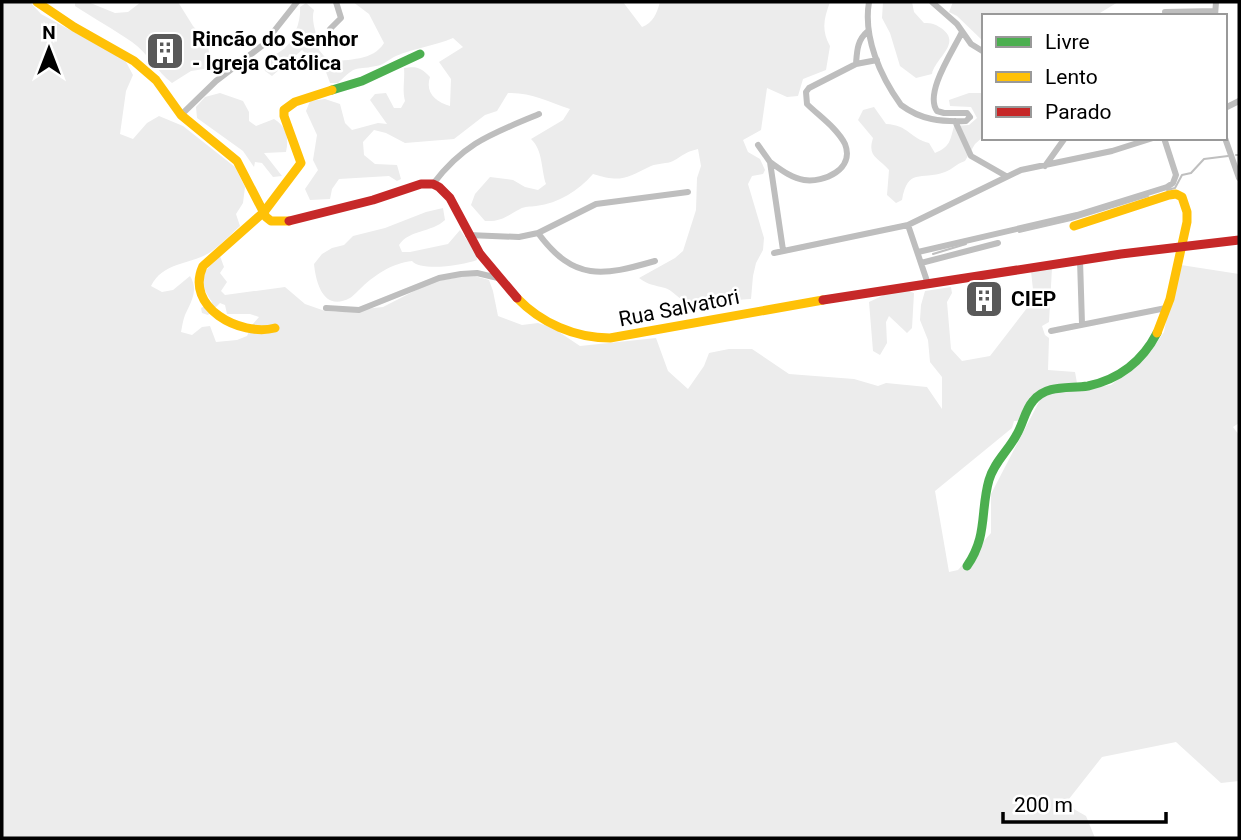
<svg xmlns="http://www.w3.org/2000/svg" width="1241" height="840" font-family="Roboto,sans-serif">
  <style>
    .green { fill: #ececec }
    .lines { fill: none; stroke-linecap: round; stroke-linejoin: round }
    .stream { stroke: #bfbfbf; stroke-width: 2 }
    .street { stroke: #bebebe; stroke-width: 6 }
    .fast { stroke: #4caf50; stroke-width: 9 }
    .slow { stroke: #ffc107; stroke-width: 9 }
    .jam { stroke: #c62828; stroke-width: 9 }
    .labels { text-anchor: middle; stroke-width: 5; stroke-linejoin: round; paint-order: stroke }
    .poi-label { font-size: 21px; font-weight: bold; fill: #000; stroke: #fff; text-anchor: start }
    .street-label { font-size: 21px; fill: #000; stroke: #fff }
  </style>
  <rect width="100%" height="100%" fill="#fff"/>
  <path class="green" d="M2 2H30L41 14 125 60 133 75 126 91 120 134 133 139 147 123 159 116 183 126 235 167 245 187 243 203 236 214 240 226C230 235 220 246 209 253 189 265 163 262 151 286L162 292 173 290 190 276C199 290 191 302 185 315 183 320 182 327 181 332L192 335 202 327 210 326 216 342 237 340 247 336 252 325 259 317 250 314H227L225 305 220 303 208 315 202 313 201 308 212 302C196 279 202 273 220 256L224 267 220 273 227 282 221 291 225 295 285 287 305 304 325 311 336 312 383 307 432 282 471 275 489 280 493 291 498 316 522 325 538 323 553 328 580 346 656 338 668 371 688 389 704 366 709 353 729 349H752L789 374 854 379 878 386 886 383 927 387 942 409V377L930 362 928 340 920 320 921 305 925 291 951 287 952 293 947 302 951 349 962 361 990 356 1034 299 1031 271 1052 268 1049 322 1042 326 1045 335 1049 338 1048 370 1075 372 1077 383C1039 388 1035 384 1018 421H1014L1012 428 935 491 949 572 958 570 991 533V494L1042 396 1048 393 1111 385 1149 354 1164 332 1172 291 1181 265 1239 274V423L1233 427 1239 435V781L1221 783 1176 742 1102 757 1065 804 1086 816 1095 838H2Z
    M75 2H88L115 13 128 12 141 2H178L193 26 208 43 210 63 204 69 191 71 172 83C157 72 148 53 132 42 113 29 95 19 75 6Z
    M353 2H623L642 27C653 23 657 13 660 2H830C824 18 821 30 830 46L826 70 803 79 798 96 787 97 767 88 761 130 743 140 748 152 760 159 765 170 763 174 752 176 748 184 764 238 763 250 756 263 753 276 751 299C733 300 699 306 683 300 677 297 672 290 665 288 654 285 648 285 639 278L675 258 683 251 696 210 697 178 701 166 698 149C685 152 684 155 673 161 667 164 658 163 651 166 626 178 621 183 593 174 578 191 559 203 536 206 530 207 525 206 520 209 507 216 501 222 485 221L471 205 475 194 490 177 513 180 525 187 538 190 546 184C541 169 543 150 531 139L563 120 570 109C549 102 530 92 508 93L497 111 485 115 454 139 405 143 386 133 374 130 363 142 364 155 375 164 397 165 401 179 397 181 389 176 339 179 332 189 330 199 310 200 305 189 318 170 313 160 317 135 306 111 310 101 325 99 340 104 345 123 352 130 378 123 387 124 370 100 375 94 386 93 394 108H401L405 101C402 90 405 80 404 68 416 66 421 67 430 77 425 92 435 102 450 106L451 79 439 62 463 47 453 38C435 46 414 48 396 56 389 59 384 65 376 66 352 71 358 64 338 83H330L326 72 302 50 272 76 265 71 263 65C269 56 277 55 285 48 295 38 301 20 300 7L306 3 314 10C310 23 319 37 319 50L329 62C349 59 373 61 384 43L369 14Z
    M883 2H912L914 12 924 23C932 23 935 24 941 28 963 43 935 58 932 74L916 78 900 66 890 33 882 18Z
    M953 2H1118L1095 16H984V42L957 16 949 12Z
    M220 93 243 101 249 112V121L256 126 274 119C287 127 289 138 286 152L264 153 282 176 273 177 262 163 255 162 254 167 243 151 197 118 196 107 205 97Z
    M969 93H984V136L975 144 965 161C956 164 953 169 945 172 920 181 908 167 902 200L896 203 887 195 889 170C878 157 867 157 873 138L858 120 863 110 874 107 886 124C909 125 909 138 929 143L935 153C950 147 950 141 954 126L969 125 977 118 971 107 950 106 949 100Z
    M443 208 445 220C431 233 410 229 399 245L402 252H410L448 244 460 230 476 253 477 260C464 265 421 272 412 261 392 263 373 276 359 290 358 291 352 297 350 298 324 312 316 284 314 264L322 254 332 248 344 245 353 236 385 228 426 212Z
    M907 290 914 293 912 328 907 333 889 316 886 322 887 343 880 355 873 351 869 302 886 294Z"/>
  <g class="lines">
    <path class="stream" d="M1236 155H1239
      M1167 190 1175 188 1182 175 1191 173 1204 159 1228 156
      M1019 232 1071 220 1148 196
      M933 254 966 244"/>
    <path class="street" d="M869 2C863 37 880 76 901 105 921 120 941 122 966 121L970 117
      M932 2 957 24 971 44 984 52
      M1165 12 1215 11
      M1215 16 1216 2
      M330 29 341 18 336 2
      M962 32C953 51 924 93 937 111L944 113H967L970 117
      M856 64 877 60
      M1225 108 1239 101
      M181 115 216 81 263 45 297 2
      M955 121 971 156 1006 176
      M1225 138 1239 178
      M758 145 770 162 783 250
      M770 162C780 169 791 178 804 180 824 183 855 169 845 144 837 128 819 116 807 104L806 92 809 88 856 64C857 51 857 40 868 31
      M1045 166 1065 138
      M433 184C465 142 492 134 539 114
      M908 225 928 284
      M538 233C574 282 603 276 655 261
      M468 235 519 237 538 233 596 204 688 192
      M918 252 1077 215 1167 187 1173 183 1176 175 1164 138
      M774 253 908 225 1021 170 1112 151 1153 138
      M1080 260 1082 324
      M921 263 998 243
      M326 308 359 310 439 278 461 274 477 273 498 278
      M1051 331 1166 308"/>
    <path class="fast" d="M332 90 362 81 420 54
      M967 566C988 536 980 511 989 480 994 462 1009 450 1017 434 1023 424 1025 410 1033 401 1047 384 1069 389 1088 386 1120 379 1142 362 1157 333"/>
    <path class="slow" d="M37 2 74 27 134 61 156 80 181 115 237 161 266 217 271 221H289
      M1074 226 1169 195 1176 194 1182 197 1187 212V222L1170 299 1157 333
      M517 298C541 323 575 338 610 338L823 300
      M275 328C240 337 184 307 203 266L264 212 301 163 284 116V110L295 102 332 90"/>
    <path class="jam" d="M289 221 373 200 421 184H433L439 187 450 198 480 254 517 298
      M823 300 1121 254 1239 240"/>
  </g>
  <defs>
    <symbol id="building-square" viewBox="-11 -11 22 22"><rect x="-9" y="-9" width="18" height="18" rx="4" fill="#595959" stroke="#fff"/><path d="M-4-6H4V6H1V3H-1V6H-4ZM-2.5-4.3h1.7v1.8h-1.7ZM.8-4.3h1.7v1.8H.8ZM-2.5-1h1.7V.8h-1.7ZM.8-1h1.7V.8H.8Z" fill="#fff"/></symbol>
  </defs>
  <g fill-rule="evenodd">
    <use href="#building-square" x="143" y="29" width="44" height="44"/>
    <use href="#building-square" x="962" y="277" width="44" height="44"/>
  </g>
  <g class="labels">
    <g class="poi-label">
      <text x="192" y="46">Rincão do Senhor<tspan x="192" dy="24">- Igreja Católica</tspan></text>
      <text x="1011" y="306">CIEP</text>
    </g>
    <g class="street-label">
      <text transform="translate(679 308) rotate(-11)" y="7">Rua Salvatori</text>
    </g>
  </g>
  <rect width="1241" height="840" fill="none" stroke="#000000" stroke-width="7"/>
  <rect x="982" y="14" width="245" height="126" fill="#ffffff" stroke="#999999" stroke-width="2"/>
  <rect x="996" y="37" width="35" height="10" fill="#4caf50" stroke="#999999" stroke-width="2"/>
  <text x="1045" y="49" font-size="21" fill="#000000">Livre</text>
  <rect x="996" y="72" width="35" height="10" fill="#ffc107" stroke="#999999" stroke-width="2"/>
  <text x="1045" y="84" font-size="21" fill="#000000">Lento</text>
  <rect x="996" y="107" width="35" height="10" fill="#c62828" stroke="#999999" stroke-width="2"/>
  <text x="1045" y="119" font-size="21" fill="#000000">Parado</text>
  <g transform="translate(49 49)" stroke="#ffffff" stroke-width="5" paint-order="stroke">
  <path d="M0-5L12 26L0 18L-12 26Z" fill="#000000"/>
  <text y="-10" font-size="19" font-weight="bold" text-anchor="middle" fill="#000000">N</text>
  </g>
  <path d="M1003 812v10h163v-10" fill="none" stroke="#000000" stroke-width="3.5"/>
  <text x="1014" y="812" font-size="21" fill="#000000" stroke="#ffffff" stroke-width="5" paint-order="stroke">200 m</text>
</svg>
